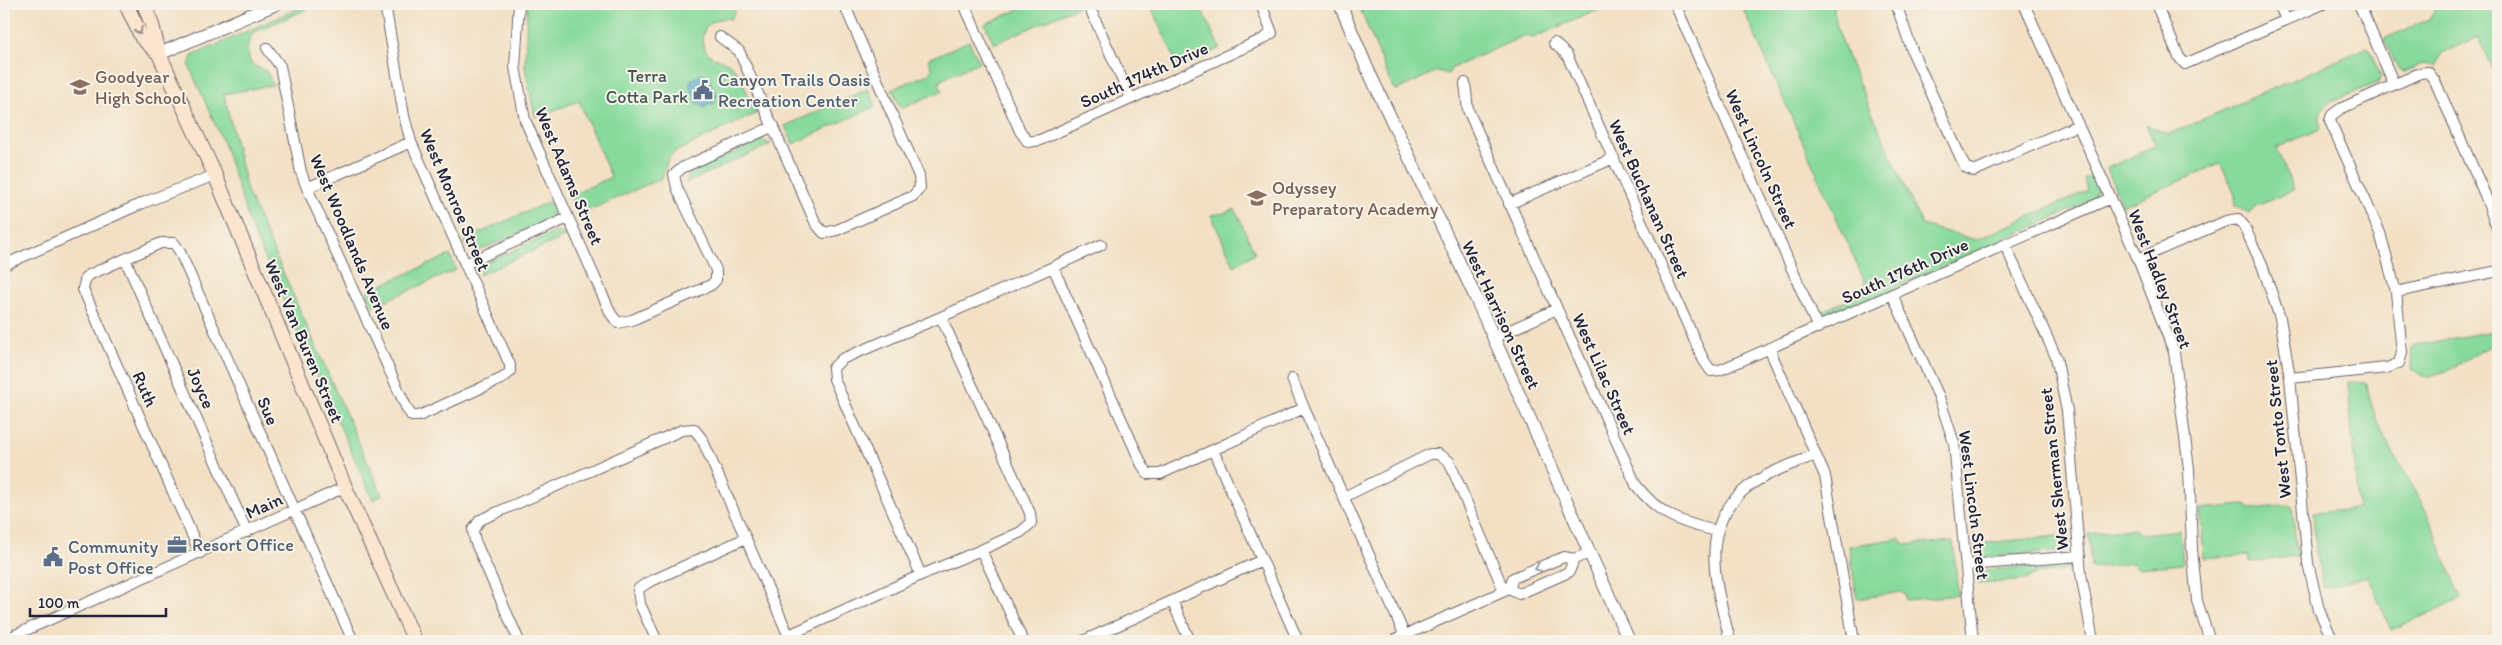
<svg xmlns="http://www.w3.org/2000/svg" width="2502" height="645" font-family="Itim,sans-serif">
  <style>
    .green { fill: #87da9b; stroke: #547e6b }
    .water { fill: #52a9ce; stroke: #3a6684 }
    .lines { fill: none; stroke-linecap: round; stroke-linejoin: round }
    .minor-casing { stroke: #6b646b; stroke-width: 12 }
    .tertiary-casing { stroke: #6b646b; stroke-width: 14 }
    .secondary-casing { stroke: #6b646b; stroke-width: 16 }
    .minor { stroke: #fff; stroke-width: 10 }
    .tertiary { stroke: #fff; stroke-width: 12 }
    .secondary { stroke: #fce5cf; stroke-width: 14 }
    .oneway { stroke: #9a8d8c }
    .oneway2 { stroke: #9c9ca7 }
    .labels { text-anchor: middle; stroke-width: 4; stroke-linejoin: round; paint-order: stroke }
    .street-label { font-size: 18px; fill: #22223b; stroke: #f7f3e8 }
    .park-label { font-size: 18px; fill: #405958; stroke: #f7f3e8 }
    .education-label { font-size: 18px; fill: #785e54; stroke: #f7f3e8; text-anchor: start }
    .service-label { font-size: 18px; fill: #4e5e75; stroke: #f7f3e8; text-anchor: start }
  </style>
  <rect width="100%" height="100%" fill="#f7f3e8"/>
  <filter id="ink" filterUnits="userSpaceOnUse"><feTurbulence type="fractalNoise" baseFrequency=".02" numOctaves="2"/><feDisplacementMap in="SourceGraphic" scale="10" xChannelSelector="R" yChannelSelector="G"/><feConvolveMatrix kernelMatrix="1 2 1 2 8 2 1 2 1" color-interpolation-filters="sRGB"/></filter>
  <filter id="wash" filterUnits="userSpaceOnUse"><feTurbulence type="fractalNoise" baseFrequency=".0096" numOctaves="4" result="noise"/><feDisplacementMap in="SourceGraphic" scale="20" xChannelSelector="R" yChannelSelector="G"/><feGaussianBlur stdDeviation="1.12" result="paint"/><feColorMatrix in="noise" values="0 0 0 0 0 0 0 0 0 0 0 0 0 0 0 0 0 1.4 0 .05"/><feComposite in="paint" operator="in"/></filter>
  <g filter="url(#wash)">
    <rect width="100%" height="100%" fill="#f3e0c4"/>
    <path class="green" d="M308 4H319L254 32C246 43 246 51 251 64L267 72 273 85 224 94 247 191 382 495 373 500 252 230 223 142 189 66 192 56Z
      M527 4H738L731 19C708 14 693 37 709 55L728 63 737 71 757 113 675 152 668 159 662 178 578 215 570 196 611 177 579 101 535 117 525 67Z
      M1031 4H1078L1079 6 994 44 985 24Z
      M1150 4H1199L1220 48 1192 63 1178 66Z
      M1358 4H1612L1533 38 1526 35 1452 68 1448 74 1437 71 1397 90 1393 88Z
      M1741 4H1833L1837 27 1849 61 1922 225 1976 240 2087 191 2084 179 2092 176 2097 188 2091 201 1832 316 1820 312 1869 291Z
      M2440 4H2498V83L2478 37 2442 53 2435 66 2422 64 2404 72 2398 69 2384 39 2429 19Z
      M969 41 979 62 941 80 939 84 942 91 901 108 892 89 931 73 932 69 928 59Z
      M2368 47 2381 76 2378 83 2330 101 2320 113V129L2276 148 2294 190 2254 207 2249 213 2235 205V195L2222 166 2219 164 2122 206 2107 168 2156 146 2146 125 2169 134Z
      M868 89 876 106 793 144 785 126Z
      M762 140 771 144 686 183 690 172Z
      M548 202 554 208 550 219 483 249 475 251 468 248 464 240Z
      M1235 209 1255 253 1234 266 1211 215 1225 213Z
      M556 232 567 236 479 275 484 263Z
      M450 255 456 270 373 306 367 291Z
      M2498 330V341L2449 370 2426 377 2411 370 2412 346Z
      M2348 382 2367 383C2373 429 2401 463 2422 504 2438 534 2448 568 2461 599L2391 630 2368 576 2324 588 2316 551 2313 513 2358 509Z
      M2245 505 2251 509 2292 505 2297 556 2250 562 2249 555 2204 558 2200 509Z
      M2134 529 2141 534 2180 530 2183 564 2138 568 2132 563 2091 568 2088 533Z
      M2069 535V543L2063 551 1988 557 1980 555 1974 550 1975 544Z
      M1900 538 1905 545 1953 541 1958 595 1906 600 1905 595 1901 592 1857 599 1849 546Z
      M2063 564 2071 570 2034 574 2025 580 1978 584 1977 579 1980 574 1987 570Z"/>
    <path class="water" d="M703 74 705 78 708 77 717 96 714 98 715 102 703 108 701 104 698 105 689 85 692 84 690 80Z"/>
  </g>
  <g filter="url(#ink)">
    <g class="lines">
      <defs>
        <path id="minor" d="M519 4 515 67 525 120 611 314 618 323 632 320 711 285 716 280V270L677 188 674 175 682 168 774 126
          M964 4 1020 131 1028 142 1040 140 1263 39 1272 33 1261 4
          M1088 4 1131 99
          M1675 4 1818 328
          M1896 4 1913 53 1965 167 1974 171 2078 125
          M2024 4 2138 259 2174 352 2189 469 2192 549 2197 601 2210 641
          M2156 4 2179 57 2185 64 2323 4
          M2279 4 2286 20
          M2359 4 2394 84
          M720 37 739 51 816 224 824 233 837 230 913 196 920 188 919 176 844 4
          M1554 43 1567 55 1703 359 1711 371 1720 370 2111 198
          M267 48 280 66 301 172 307 188 407 409 412 416H419L503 378 510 372V365L411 142 404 116 385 4
          M1465 83 1468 110 1636 485C1659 515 1681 523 1717 531
          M307 188 411 142
          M1509 204 1614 158
          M1101 245 1053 267 1142 465 1148 474H1160L1213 450 1262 560
          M2005 245 2056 357 2067 411 2081 574 2093 641
          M125 259 247 532
          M2138 259 2226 221 2238 219 2244 226 2262 265 2280 318 2290 378 2308 563 2319 610 2333 641
          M465 264 568 218
          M4 265 145 202 215 175
          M2396 292 2498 271
          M1892 294 1939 397 1954 443 1973 641
          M941 317 842 359 833 368 834 379 921 575 981 550
          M1493 338 1557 309
          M1769 348 1825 476 1854 641
          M2290 378 2387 368 2399 363 2402 353 2396 292 2380 233 2330 121 2332 115 2340 109 2420 73 2428 72 2435 81 2485 195 2498 231
          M1292 379 1304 408
          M1213 450 1304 408 1405 636
          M1344 497 1430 454H1438L1449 461 1504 591
          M200 553 83 289 86 277 91 274 161 243H174L179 250 353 641
          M1967 565 2080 556
          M1509 589 1519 594 1569 572 1574 559
          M789 635 921 575
          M4 640 345 487
          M519 641 475 541 473 530 480 520 682 430 694 429 702 439 791 641
          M657 641 640 604 638 589 647 583 746 538
          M1023 641 981 550 1021 532 1031 523 1030 513 941 317 1053 267
          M1083 641 1172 601
          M1190 641 1172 601 1262 560 1298 641
          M1392 641 1509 589 1513 578 1564 557 1574 559 1589 553
          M1730 641C1717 586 1695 527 1749 486 1766 473 1795 463 1815 455"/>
        <path id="tertiary" d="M1340 4 1367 68 1475 296 1629 641
          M159 54 276 4"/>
        <path id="secondary" d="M126 4 142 38 159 54
          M144 4 152 25 159 54 215 175 345 487 415 641"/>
      </defs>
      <use href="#minor" class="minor-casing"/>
      <use href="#tertiary" class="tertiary-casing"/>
      <use href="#secondary" class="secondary-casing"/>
      <use href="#minor" class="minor"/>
      <use href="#tertiary" class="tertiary"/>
      <use href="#secondary" class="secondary"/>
    </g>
    <defs><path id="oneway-chevron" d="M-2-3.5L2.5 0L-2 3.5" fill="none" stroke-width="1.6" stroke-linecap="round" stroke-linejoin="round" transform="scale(1.25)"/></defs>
    <use class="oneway" href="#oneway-chevron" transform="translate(139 31) rotate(64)"/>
    <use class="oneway2" href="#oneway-chevron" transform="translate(1538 568) rotate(158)"/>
  </g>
  <defs>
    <symbol id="school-bare" viewBox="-9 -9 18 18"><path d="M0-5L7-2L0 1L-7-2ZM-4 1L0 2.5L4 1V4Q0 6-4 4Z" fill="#8d6e63" stroke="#f7f3e8" stroke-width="2.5" paint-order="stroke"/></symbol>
    <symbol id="civic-bare" viewBox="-9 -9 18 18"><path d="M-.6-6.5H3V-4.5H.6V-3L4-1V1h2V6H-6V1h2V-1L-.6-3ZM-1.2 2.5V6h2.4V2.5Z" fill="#5c6f8a" stroke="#f7f3e8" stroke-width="2.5" paint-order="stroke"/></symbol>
    <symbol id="office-bare" viewBox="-9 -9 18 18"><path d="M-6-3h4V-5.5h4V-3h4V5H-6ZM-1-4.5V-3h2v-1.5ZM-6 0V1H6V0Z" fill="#5c6f8a" stroke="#f7f3e8" stroke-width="2.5" paint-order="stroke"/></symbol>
  </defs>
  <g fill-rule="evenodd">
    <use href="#school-bare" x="66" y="73" width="28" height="28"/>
    <use href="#civic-bare" x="689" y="76" width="28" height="28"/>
    <use href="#school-bare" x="1243" y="184" width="28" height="28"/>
    <use href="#office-bare" x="163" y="531" width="28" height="28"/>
    <use href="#civic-bare" x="39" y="543" width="28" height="28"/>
  </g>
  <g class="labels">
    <g class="street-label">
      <text transform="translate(1144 75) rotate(-24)" y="6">South 174th Drive</text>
      <text transform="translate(1761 159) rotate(66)" y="6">West Lincoln Street</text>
      <text transform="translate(569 176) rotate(67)" y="6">West Adams Street</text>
      <text transform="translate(1649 199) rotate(66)" y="6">West Buchanan Street</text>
      <text transform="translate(455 200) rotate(67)" y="6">West Monroe Street</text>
      <text transform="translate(352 242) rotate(67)" y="6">West Woodlands Avenue</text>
      <text transform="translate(1905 271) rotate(-24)" y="6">South 176th Drive</text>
      <text transform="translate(2160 279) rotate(69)" y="6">West Hadley Street</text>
      <text transform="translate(1501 315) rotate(65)" y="6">West Harrison Street</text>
      <text transform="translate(304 341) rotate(67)" y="6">West Van Buren Street</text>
      <text transform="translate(1604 374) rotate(66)" y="6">West Lilac Street</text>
      <text transform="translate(201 388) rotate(66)" y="6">Joyce</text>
      <text transform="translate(145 389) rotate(66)" y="6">Ruth</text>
      <text transform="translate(268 411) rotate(66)" y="6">Sue</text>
      <text transform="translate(2278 429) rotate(-96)" y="6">West Tonto Street</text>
      <text transform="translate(2054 469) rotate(-96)" y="6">West Sherman Street</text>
      <text transform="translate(1974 505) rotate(83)" y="6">West Lincoln Street</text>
      <text transform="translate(264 506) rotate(-24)" y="6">Main</text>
    </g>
    <g class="park-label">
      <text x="647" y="82">Terra<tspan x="647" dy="21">Cotta Park</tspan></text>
    </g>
    <g class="education-label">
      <text x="95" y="83">Goodyear<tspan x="95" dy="21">High School</tspan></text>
      <text x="1272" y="194">Odyssey<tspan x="1272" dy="21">Preparatory Academy</tspan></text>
    </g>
    <g class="service-label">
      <text x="718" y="86">Canyon Trails Oasis<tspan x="718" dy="21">Recreation Center</tspan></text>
      <text x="192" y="551">Resort Office</text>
      <text x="68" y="553">Community<tspan x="68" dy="21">Post Office</tspan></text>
    </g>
  </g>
  <rect width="2502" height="645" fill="none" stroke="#f7f3e8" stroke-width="20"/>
  <path d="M30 608v8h136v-8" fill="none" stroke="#22223b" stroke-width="2.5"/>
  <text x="38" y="608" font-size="15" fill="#22223b" stroke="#f7f3e8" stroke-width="4" paint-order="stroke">100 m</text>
</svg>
